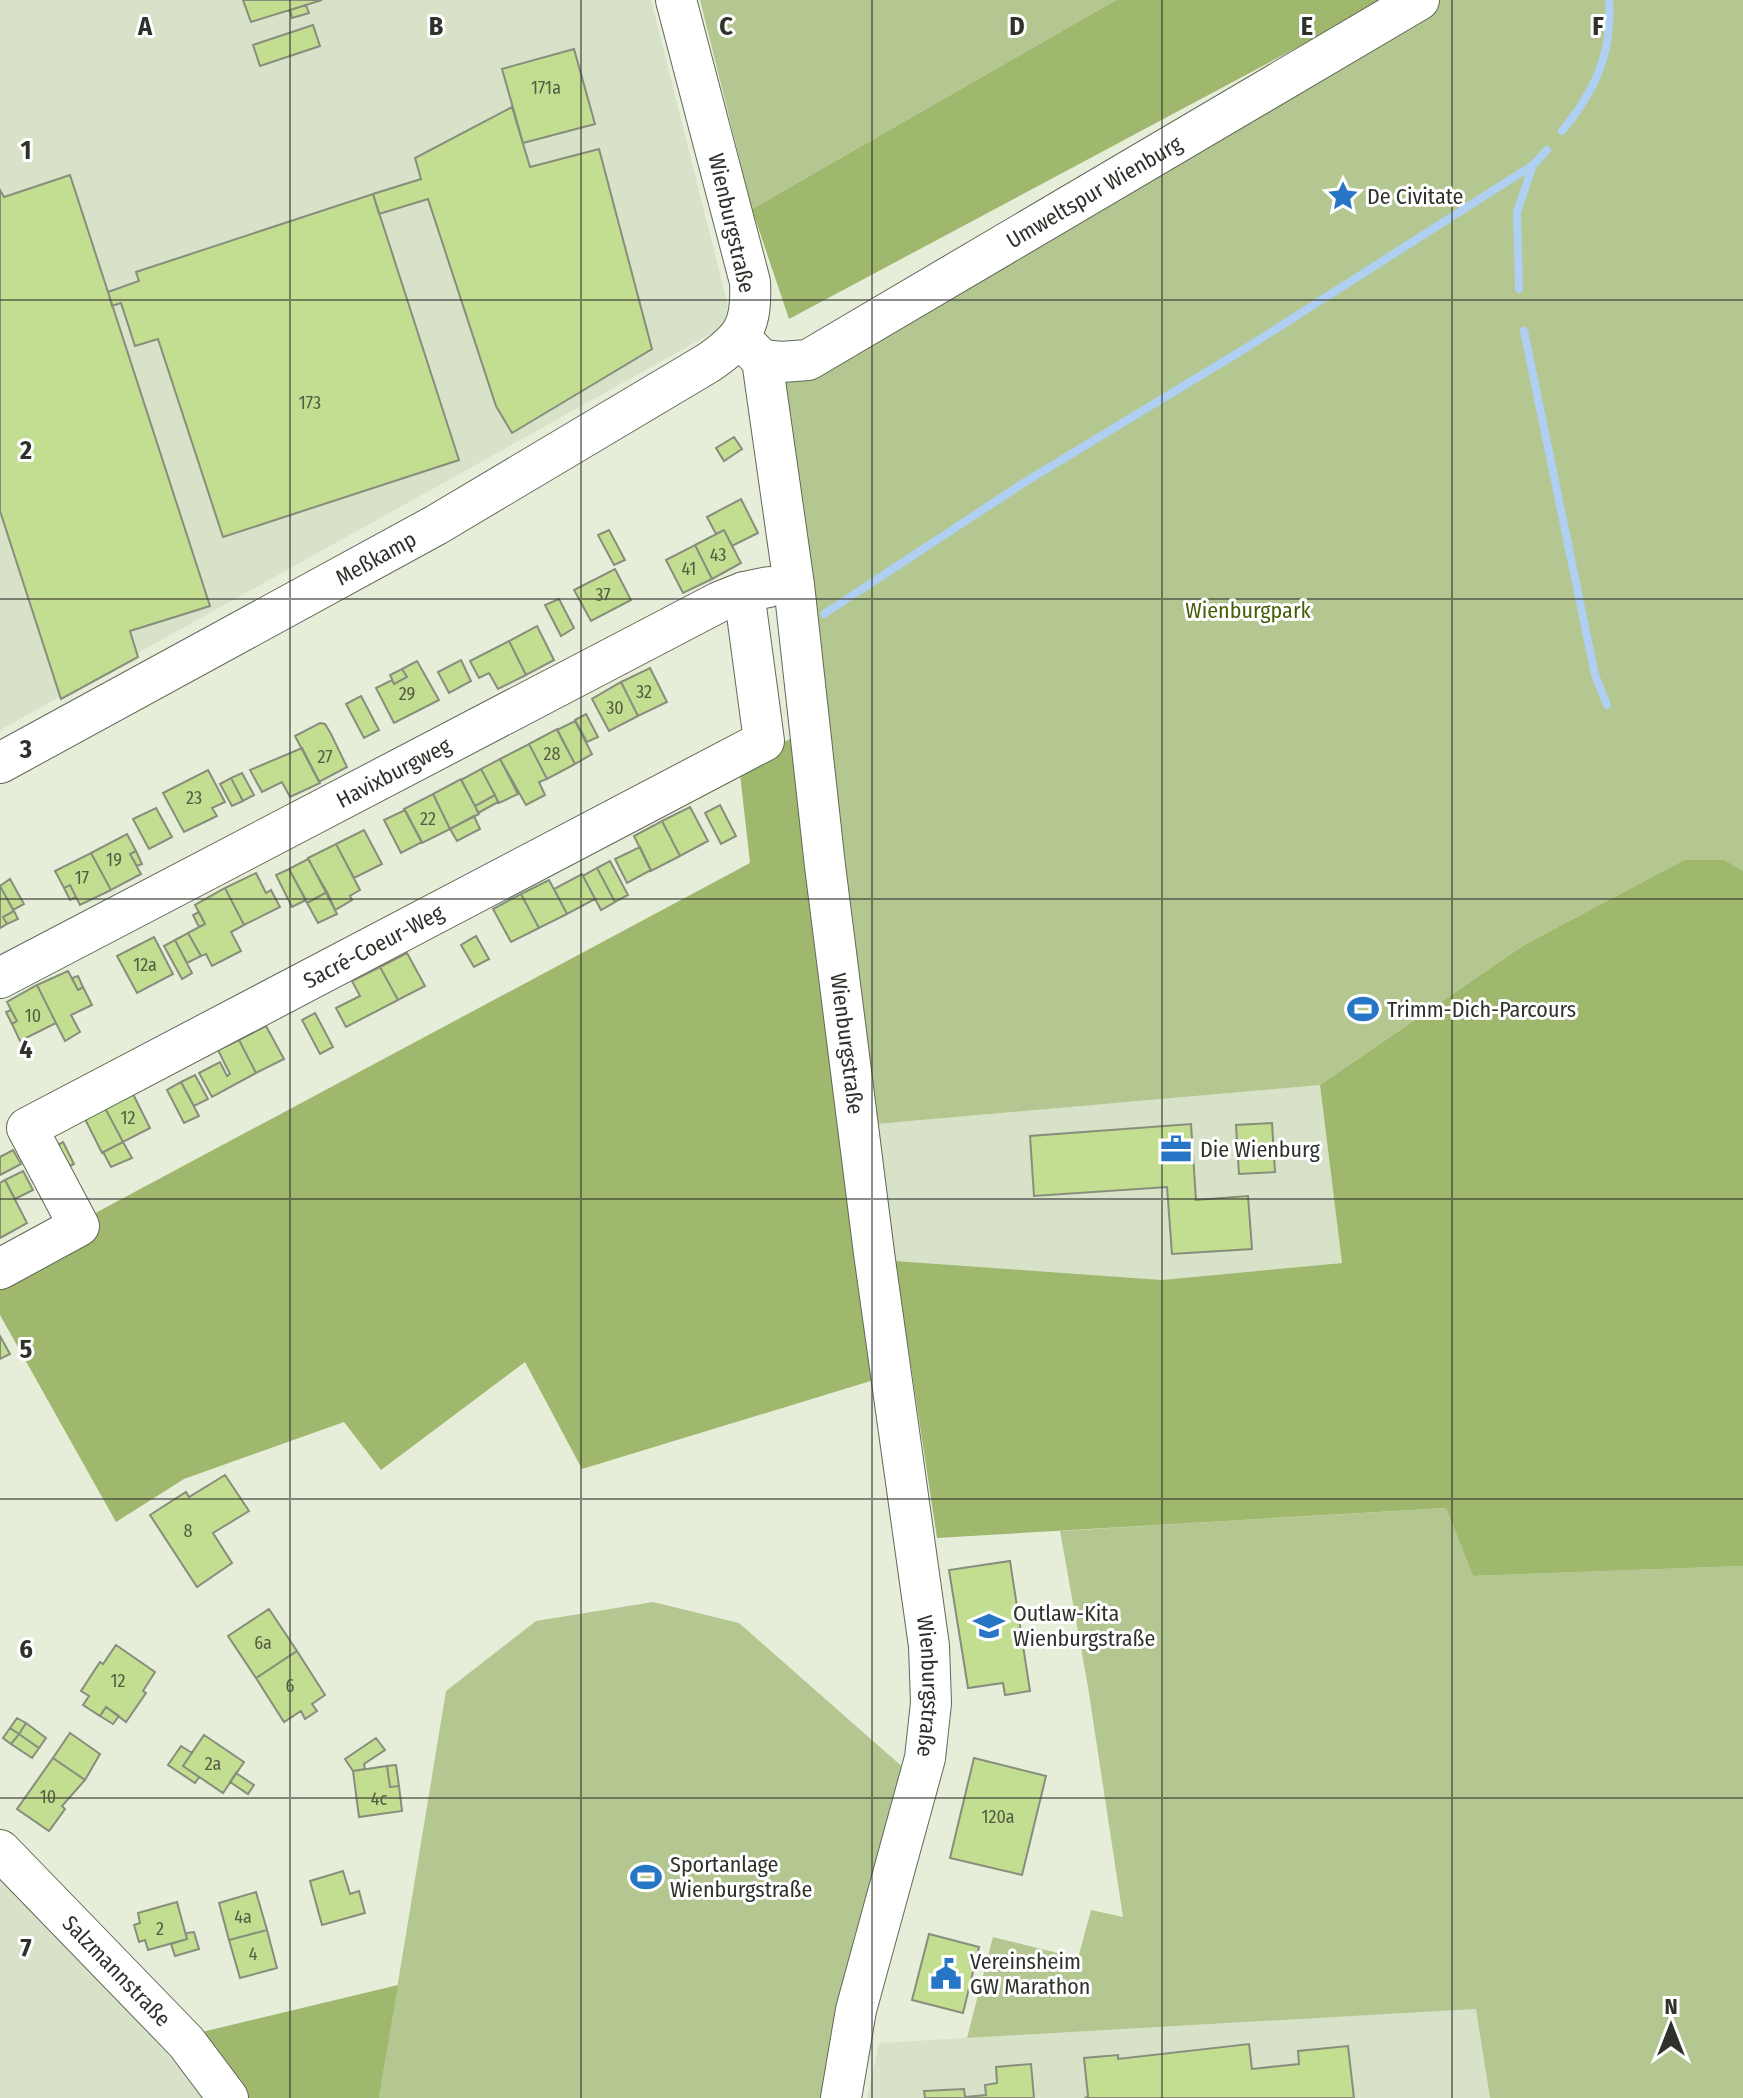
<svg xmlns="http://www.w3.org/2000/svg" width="1743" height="2098" font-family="'Fira Sans Condensed',sans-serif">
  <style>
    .built { fill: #d8e2c8 }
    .green { fill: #b4c791 }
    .forest { fill: #9fb86d }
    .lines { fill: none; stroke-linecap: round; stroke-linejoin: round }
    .stream { stroke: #afcff3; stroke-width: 8 }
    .building { fill: #c3dd91; stroke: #888e7c; stroke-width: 2 }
    .minor-casing { stroke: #616857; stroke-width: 42 }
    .minor { stroke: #fff; stroke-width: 40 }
    .grid { fill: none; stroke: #2f322b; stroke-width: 2; stroke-opacity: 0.55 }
    .labels { text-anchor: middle; stroke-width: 6; stroke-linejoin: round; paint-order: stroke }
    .number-label { font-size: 18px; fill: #545d44 }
    .street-label { font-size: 22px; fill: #2f322b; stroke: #fff }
    .poi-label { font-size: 22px; fill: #2f322b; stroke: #fff; text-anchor: start }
    .park-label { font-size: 22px; fill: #485d08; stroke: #fff }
    .grid-label { font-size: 26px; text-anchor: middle; font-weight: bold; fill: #2f322b; stroke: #fff; stroke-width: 6; stroke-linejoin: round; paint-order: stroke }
  </style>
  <rect width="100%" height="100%" fill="#e6eeda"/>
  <path class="built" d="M0 0H651L732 322 0 730Z
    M1320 1085 1342 1263 1162 1280 895 1261 876 1124Z
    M0 1870 174 2060 203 2098H0Z
    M1477 2009 1490 2098H867L879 2043Z"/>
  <path class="green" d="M700 0H1116L752 209Z
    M1431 0H1743V871L1723 860H1684L1524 945 1320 1085 876 1124 780 385Z
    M1446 1508 1473 1576 1743 1566V2098H1490L1476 2009 967 2038 993 1937 1078 1958 1091 1910 1123 1917 1088 1687 1060 1531Z
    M653 1602 739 1623 906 1770 830 2047 821 2098H379L446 1691 536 1621Z"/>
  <path class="forest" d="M1116 0H1386L789 319 752 209Z
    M794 737 874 1380 582 1469 525 1362 381 1470 344 1422 184 1479 116 1522 0 1315V1283L86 1218 750 863 739 765Z
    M1684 860H1724L1743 871V1566L1473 1576 1446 1508 937 1538 895 1261 1162 1280 1342 1263 1320 1085 1524 945Z
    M398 1985 379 2098H244L198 2033Z"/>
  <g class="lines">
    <path class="stream" d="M1562 131C1595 91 1613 52 1609 0
      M1519 289 1517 212 1533 165
      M1524 331 1595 675 1607 705
      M824 614 1025 482 1246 348 1533 165 1547 150"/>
  </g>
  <path class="building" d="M243 0H322L251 22Z
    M306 5 309 13 292 18 290 10Z
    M313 25 320 46 260 66 253 45Z
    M574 49 595 124 523 143 502 69Z
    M512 107 530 167 599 149 652 349 512 433 496 406 428 199 379 214 373 194 421 179 415 158Z
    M70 175 210 606 130 631 138 657 61 699 0 511V190L4 197Z
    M373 194 459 460 223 537 158 339 135 346 121 303 112 306 108 292 139 281 136 272Z
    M734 437 742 449 724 461 716 448Z
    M741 499 758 533 732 546 724 530 716 534 707 517Z
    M609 530 625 560 614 565 598 535Z
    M724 530 741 563 712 579 695 545Z
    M695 545 712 579 683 593 666 560Z
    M615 569 631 600 591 621 574 590Z
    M559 599 574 628 561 636 545 605Z
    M537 626 554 660 526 675 509 641Z
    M509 641 526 675 498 689 489 673 479 678 470 661Z
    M461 660 471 681 449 693 438 672Z
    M417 661 439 700 394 723 376 688 392 680 394 684 407 677 402 669Z
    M650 668 667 702 638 716 621 682Z
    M402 669 407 677 394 684 390 675Z
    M621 682 638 716 609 731 592 699Z
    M361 696 379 730 364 738 346 704Z
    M586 714 598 737 587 742 575 720Z
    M575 721 592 754 575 764 557 730Z
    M320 723 325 724 331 734 347 767 319 782 295 736Z
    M557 729 575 764 547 779 529 744Z
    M529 744 547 779 539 782 545 795 526 805 500 759Z
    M302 748 320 783 290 797 282 782 262 792 250 770Z
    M500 759 518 794 499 803 481 769Z
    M481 769 495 795 475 806 461 780Z
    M208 770 225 802 212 808 217 816 184 832 163 793Z
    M242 773 254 795 243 801 231 778Z
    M231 778 243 801 232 806 220 784Z
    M461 779 479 814 450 829 433 794Z
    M433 794 450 829 422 843 404 809Z
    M495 795 498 802 478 813 475 806Z
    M720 805 736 836 721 844 705 813Z
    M690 807 708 841 680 856 662 821Z
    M156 808 172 837 149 849 133 819Z
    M405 810 422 842 401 853 384 820Z
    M474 816 480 829 457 841 450 829Z
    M662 821 680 856 651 871 634 836Z
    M364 830 382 864 354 878 336 844Z
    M127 834 136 851 130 854 141 874 111 890 91 853Z
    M336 844 360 890 350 896 352 900 335 910 308 858Z
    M640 847 651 870 627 883 615 859Z
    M136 851 142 864 137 866 130 854Z
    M91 853 111 890 80 905 70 885 64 888 55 871Z
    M308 859 327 892 307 903 289 869Z
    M610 861 628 895 615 902 597 868Z
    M597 868 615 902 601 910 583 876Z
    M289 869 306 900 292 907 276 875Z
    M256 873 266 893 271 890 280 907 244 925 225 888Z
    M582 874 595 899 567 914 554 889Z
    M10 879 24 904 13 910 0 886Z
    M549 880 567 914 539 928 521 894Z
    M70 885 76 897 70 900 64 888Z
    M0 886 14 911 3 917 7 924 0 928Z
    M225 888 244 925 231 932 241 951 212 966 206 954 201 956 188 933 205 924 195 905Z
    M327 892 337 914 318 923 307 903Z
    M521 894 539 928 511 942 493 909Z
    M14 911 18 919 7 924 3 917Z
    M199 912 205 924 199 927 193 915Z
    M188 933 201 956 187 963 175 940Z
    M476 936 489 959 474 967 461 945Z
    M154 937 173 974 137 993 117 956Z
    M175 940 192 973 182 979 164 946Z
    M407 953 425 986 398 1000 380 967Z
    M380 967 398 1000 346 1027 336 1008 360 996 352 981Z
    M68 971 78 990 83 987 92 1005 71 1015 80 1032 65 1041 37 985Z
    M78 976 83 987 78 990 72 978Z
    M37 985 56 1023 20 1041 12 1024 17 1021 7 1002Z
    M11 1010 17 1021 12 1024 6 1012Z
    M315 1013 333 1047 320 1054 302 1020Z
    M266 1026 284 1059 256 1073 239 1040Z
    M239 1040 256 1073 212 1097 199 1073 220 1062 227 1076 230 1074 218 1050Z
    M195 1075 208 1099 194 1106 181 1082Z
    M181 1082 199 1116 184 1123 167 1090Z
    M133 1094 150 1128 123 1142 105 1108Z
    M105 1108 123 1142 102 1153 85 1119Z
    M1272 1123 1275 1172 1239 1174 1236 1125Z
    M1191 1124 1196 1200 1248 1196 1252 1249 1172 1254 1167 1187 1034 1196 1030 1136Z
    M63 1142 74 1164 62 1170 52 1148Z
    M123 1142 132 1158 111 1167 103 1152Z
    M13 1150 21 1164 0 1175V1157Z
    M23 1171 33 1190 15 1199 5 1180Z
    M5 1180 27 1223 0 1238V1183Z
    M0 1336 10 1354 0 1359Z
    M225 1475 249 1511 213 1533 232 1563 197 1587 150 1515 186 1492 189 1497Z
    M1010 1561 1030 1691 1005 1695 1003 1683 968 1688 949 1570Z
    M269 1609 297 1651 256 1678 228 1636Z
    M116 1645 155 1672 143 1691 146 1693 126 1722 106 1707 100 1716 83 1705 89 1696 81 1691 100 1662 103 1664Z
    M297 1651 325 1695 312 1704 317 1711 305 1719 301 1711 284 1722 256 1678Z
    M106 1707 119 1716 113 1724 100 1716Z
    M17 1718 26 1723 19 1734 10 1728Z
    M26 1723 46 1738 39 1748 19 1734Z
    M10 1728 19 1734 11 1744 3 1738Z
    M70 1733 100 1754 85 1780 53 1758Z
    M19 1734 39 1748 32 1758 11 1744Z
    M204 1735 244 1762 223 1793 183 1766Z
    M376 1738 385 1750 364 1764 365 1769 353 1771 345 1759Z
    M181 1746 192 1753 183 1766 199 1777 195 1783 168 1765Z
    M53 1758 85 1780 62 1806 65 1809 49 1831 17 1809Z
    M974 1758 1046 1776 1022 1875 950 1858Z
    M396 1765 399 1786 390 1787 387 1766Z
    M387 1766 390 1787 399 1786 402 1811 359 1817 353 1771Z
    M236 1773 254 1785 248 1794 230 1782Z
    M343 1871 350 1894 359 1891 365 1913 322 1925 310 1881Z
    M256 1892 267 1930 229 1940 219 1903Z
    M177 1902 187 1939 148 1950 145 1940 139 1942 134 1925 140 1923 138 1913Z
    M267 1930 277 1968 240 1978 229 1940Z
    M194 1932 199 1949 175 1956 171 1944 187 1939 186 1933Z
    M929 1934 979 1947 963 2013 912 2000Z
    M1249 2044 1252 2069 1299 2064 1298 2051 1348 2046 1354 2098H1085L1088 2096 1084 2058 1118 2055V2059Z
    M1031 2064 1034 2098H925L924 2091 964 2089 965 2097 986 2095 985 2085 997 2083 996 2067Z"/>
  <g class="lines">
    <defs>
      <g id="minor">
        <path id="s1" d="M740 338 762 360 794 585 825 866 874 1253 929 1646 931 1703 925 1758 856 2010 841 2098"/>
        <path id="s2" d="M762 360 781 362 808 360 1419 0"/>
        <path id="s3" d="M0 763 436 525 708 363C744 338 752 326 750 282L676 0"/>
        <path id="s4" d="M0 978 719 602 744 592 769 587"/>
        <path id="s5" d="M0 1269 79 1226 27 1128 764 741 744 592"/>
        <path id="s6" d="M0 1850 186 2042 228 2098"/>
      </g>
    </defs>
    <use href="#minor" class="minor-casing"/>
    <use href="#minor" class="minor"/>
  </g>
  <path class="grid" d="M290 0V2098M581 0V2098M872 0V2098M1162 0V2098M1452 0V2098M0 300H1743M0 599H1743M0 899H1743M0 1199H1743M0 1499H1743M0 1798H1743"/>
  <defs>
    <symbol id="sight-bare" viewBox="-9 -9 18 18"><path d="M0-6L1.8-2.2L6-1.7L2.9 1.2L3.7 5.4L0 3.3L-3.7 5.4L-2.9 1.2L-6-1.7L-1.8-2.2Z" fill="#2676c5" stroke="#fff" stroke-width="2.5" paint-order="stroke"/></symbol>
    <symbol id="stadium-bare" viewBox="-9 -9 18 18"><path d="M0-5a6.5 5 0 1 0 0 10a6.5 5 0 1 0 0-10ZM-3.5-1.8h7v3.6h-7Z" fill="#2676c5" stroke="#fff" stroke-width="2.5" paint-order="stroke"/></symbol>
    <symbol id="office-bare" viewBox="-9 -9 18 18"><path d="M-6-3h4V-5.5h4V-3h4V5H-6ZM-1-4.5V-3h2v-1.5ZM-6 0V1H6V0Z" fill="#2676c5" stroke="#fff" stroke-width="2.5" paint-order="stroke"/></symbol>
    <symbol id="school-bare" viewBox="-9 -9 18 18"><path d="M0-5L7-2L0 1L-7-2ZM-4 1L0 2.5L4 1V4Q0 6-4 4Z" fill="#2676c5" stroke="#fff" stroke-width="2.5" paint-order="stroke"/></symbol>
    <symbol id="civic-bare" viewBox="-9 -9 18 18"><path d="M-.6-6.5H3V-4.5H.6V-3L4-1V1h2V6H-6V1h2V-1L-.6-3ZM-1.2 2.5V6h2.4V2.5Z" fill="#2676c5" stroke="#fff" stroke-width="2.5" paint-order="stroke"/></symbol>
  </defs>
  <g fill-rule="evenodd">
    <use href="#sight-bare" x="1321" y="174" width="44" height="44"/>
    <use href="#stadium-bare" x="1341" y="987" width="44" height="44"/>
    <use href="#office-bare" x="1154" y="1127" width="44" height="44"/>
    <use href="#school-bare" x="967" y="1604" width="44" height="44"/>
    <use href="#stadium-bare" x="624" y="1855" width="44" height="44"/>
    <use href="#civic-bare" x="924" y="1952" width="44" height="44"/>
  </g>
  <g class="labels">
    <g class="number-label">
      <text x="546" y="94">171a</text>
      <text x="310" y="409">173</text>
      <text x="718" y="561">43</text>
      <text x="689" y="575">41</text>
      <text x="603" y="601">37</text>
      <text x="644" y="698">32</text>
      <text x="407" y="700">29</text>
      <text x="615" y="714">30</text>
      <text x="552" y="760">28</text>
      <text x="325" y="763">27</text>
      <text x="194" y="804">23</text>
      <text x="428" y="825">22</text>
      <text x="114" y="866">19</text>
      <text x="82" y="884">17</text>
      <text x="145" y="971">12a</text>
      <text x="33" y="1022">10</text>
      <text x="128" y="1124">12</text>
      <text x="188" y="1537">8</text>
      <text x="263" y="1649">6a</text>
      <text x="118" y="1687">12</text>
      <text x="290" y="1692">6</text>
      <text x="213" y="1770">2a</text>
      <text x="48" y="1803">10</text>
      <text x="379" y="1805">4c</text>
      <text x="998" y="1823">120a</text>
      <text x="243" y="1923">4a</text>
      <text x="160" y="1935">2</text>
      <text x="253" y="1960">4</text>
    </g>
    <g class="street-label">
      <text dy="8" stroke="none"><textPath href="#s2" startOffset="378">Umweltspur Wienburg</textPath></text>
      <text transform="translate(732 223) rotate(77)" y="8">Wienburgstraße</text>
      <text dy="8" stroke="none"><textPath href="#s3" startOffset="428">Meßkamp</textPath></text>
      <text dy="8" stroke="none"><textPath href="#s4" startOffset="444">Havixburgweg</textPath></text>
      <text dy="8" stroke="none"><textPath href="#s5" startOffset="592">Sacré-Coeur-Weg</textPath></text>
      <text dy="8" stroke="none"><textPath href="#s1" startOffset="720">Wienburgstraße</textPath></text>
      <text dy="8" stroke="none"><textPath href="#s1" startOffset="1368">Wienburgstraße</textPath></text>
      <text dy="8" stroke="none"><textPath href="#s6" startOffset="168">Salzmannstraße</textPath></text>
    </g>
    <g class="poi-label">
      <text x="1367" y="204">De Civitate</text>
      <text x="1387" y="1017">Trimm-Dich-Parcours</text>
      <text x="1200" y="1157">Die Wienburg</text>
      <text x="1013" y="1621">Outlaw-Kita<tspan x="1013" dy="25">Wienburgstraße</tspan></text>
      <text x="670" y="1872">Sportanlage<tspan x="670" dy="25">Wienburgstraße</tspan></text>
      <text x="970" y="1969">Vereinsheim<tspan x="970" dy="25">GW Marathon</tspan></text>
    </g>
    <g class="park-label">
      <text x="1248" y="618">Wienburgpark</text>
    </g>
  </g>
  <g class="grid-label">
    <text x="145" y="35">A</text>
    <text x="436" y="35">B</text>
    <text x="726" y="35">C</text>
    <text x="1017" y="35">D</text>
    <text x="1307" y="35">E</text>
    <text x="1598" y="35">F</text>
    <text x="26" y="159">1</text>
    <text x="26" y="459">2</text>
    <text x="26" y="758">3</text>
    <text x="26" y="1058">4</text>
    <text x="26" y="1358">5</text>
    <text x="26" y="1658">6</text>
    <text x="26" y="1957">7</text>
  </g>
  <g transform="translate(1671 2026)" stroke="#ffffff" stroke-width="6" paint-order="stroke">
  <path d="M0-6L14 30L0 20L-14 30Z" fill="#2f322b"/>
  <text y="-12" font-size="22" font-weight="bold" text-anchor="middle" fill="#2f322b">N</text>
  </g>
</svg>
